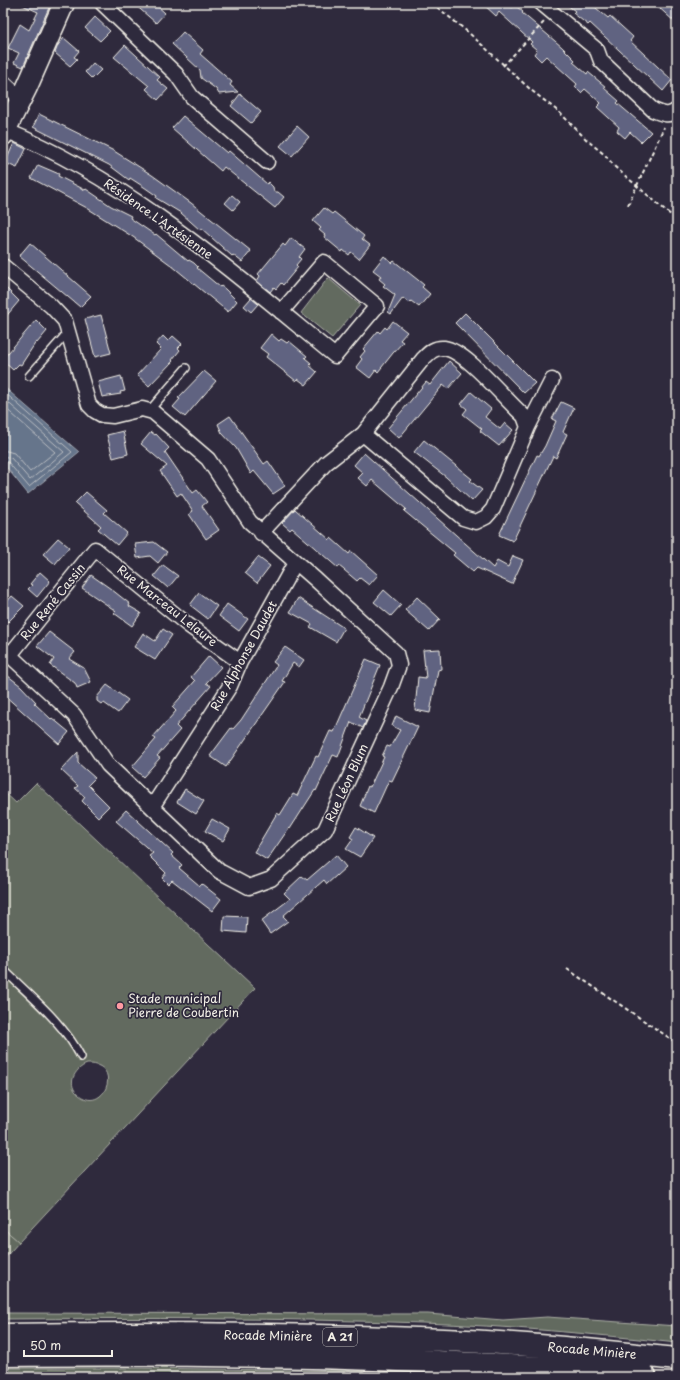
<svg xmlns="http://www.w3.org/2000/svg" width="680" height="1380" font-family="'Playpen Sans',sans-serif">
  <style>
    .green { fill: #626b5f; stroke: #abaea4; fill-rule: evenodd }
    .forest { fill: url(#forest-firs); stroke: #abaea4 }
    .water { fill: #66748b; stroke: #9fa6b0 }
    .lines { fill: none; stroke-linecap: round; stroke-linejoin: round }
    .shore { stroke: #bbbfc3; stroke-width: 1 }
    .building { fill: #606481; stroke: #f4f1e8 }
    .lane-casing { stroke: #f4f1e8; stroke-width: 10 }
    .street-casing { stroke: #f4f1e8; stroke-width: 17 }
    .secondary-casing { stroke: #f4f1e8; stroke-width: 23 }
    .highway-casing { stroke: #f4f1e8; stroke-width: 25 }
    .path { stroke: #f4f1e8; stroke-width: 2; stroke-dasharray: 4 3; stroke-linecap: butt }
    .lane { stroke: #2f2a3d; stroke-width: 7 }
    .street { stroke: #2f2a3d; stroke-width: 14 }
    .secondary { stroke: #2f2a3d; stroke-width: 20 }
    .highway { stroke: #2f2a3d; stroke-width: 22 }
    .poi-dot { fill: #ff9aa2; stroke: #2f2a3d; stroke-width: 1.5 }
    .labels { text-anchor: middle; stroke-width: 3.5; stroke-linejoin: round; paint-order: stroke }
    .shield { fill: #2f2a3d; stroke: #b9b5b5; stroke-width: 1 }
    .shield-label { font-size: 11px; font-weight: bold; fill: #f4f1e8 }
    .street-label { font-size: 12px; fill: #f4f1e8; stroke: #2f2a3d }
    .poi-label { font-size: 12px; fill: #f4f1e8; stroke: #2f2a3d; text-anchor: start }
  </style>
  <defs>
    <pattern id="forest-firs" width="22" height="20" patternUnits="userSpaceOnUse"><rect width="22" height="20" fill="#626b5f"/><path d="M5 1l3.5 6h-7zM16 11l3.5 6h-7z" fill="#798176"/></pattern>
  </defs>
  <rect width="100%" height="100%" fill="#2f2a3d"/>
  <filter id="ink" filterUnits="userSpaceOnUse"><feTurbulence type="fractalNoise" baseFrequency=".025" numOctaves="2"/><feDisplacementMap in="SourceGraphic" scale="8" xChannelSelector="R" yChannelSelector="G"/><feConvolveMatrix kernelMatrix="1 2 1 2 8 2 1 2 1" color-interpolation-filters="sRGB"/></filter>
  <g filter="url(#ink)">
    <path class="green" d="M328 278 360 305 332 338 301 313Z
      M36 783 255 988 19 1242 3 1228V791L16 803ZM87 1064C124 1062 105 1115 79 1095 66 1085 74 1069 87 1064Z
      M3 1313 428 1314 503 1320 547 1317 677 1326V1343C593 1334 508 1326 423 1323 283 1318 143 1318 3 1319Z
      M3 1368H127L118 1377 71 1375 3 1377Z"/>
    <path class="forest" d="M3 1228 19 1242 3 1260Z
      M127 1368 361 1371 462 1377H118Z"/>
    <path class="water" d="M3 386 79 452 28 494 3 463Z"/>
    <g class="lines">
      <path class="shore" d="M3 391 72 452 29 487 8 462 3 461
        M3 398 64 452 30 480 11 458 3 456
        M3 406 55 452 30 472 14 453 3 450"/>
    </g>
    <path class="building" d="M18 3H51L23 67 14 63 19 53 8 48 20 24 29 30 38 12Z
      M133 3H154L165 13 156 23Z
      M482 3H508L512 8 515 5 523 12 522 13 562 47 575 60 573 62 587 74 588 72 606 87 604 88 619 101 617 103 651 132 641 142 630 132 625 138 617 131 619 127 597 107 601 103 585 89 581 93 575 87 577 84 546 56 541 61 534 54 537 50 530 44 532 42 499 12 496 16Z
      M565 3H590L608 18 610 16 633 37 630 41 672 80 663 91 590 23 588 25 573 13 575 11Z
      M654 3H677V24Z
      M95 17 110 31 100 41 85 28Z
      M183 32 203 50 200 54 232 82 230 85 238 92 219 94 216 89 201 78 200 70 172 44Z
      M64 38 79 51 74 57 77 59 70 66 55 53 58 45Z
      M125 45 160 77 157 80 168 89 158 100 146 89 149 86 114 57Z
      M93 63 101 70 92 79 85 72Z
      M240 94 261 112 251 123 231 106Z
      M39 114 114 151 152 175 191 203 251 251 242 262 233 255 232 256 201 228 200 230 181 213 156 198 157 196 144 187 130 178 129 180 109 165 33 127Z
      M183 116 227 153 229 151 267 184 268 182 273 187 274 192H278L284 197 275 208 224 167 221 171 172 128Z
      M297 126 309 137 292 156 280 146Z
      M14 143 26 149 17 168 5 163Z
      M38 165 59 174 58 176 85 190 86 189 111 206 131 216 130 218 155 235 156 234 188 261 189 260 194 263 198 267 197 268 220 287 221 286 225 289 237 301 228 312 171 265 133 237 87 208 31 178Z
      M232 195 240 202 233 210 225 203Z
      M324 208 332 214 334 212 364 236 362 239 370 245 359 259 351 252 349 255 343 250 342 252 324 237 325 235 319 230 321 228 313 221Z
      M291 238 305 249 299 257 301 259 296 265 298 267 283 285 281 283 276 289 274 287 270 292 257 281 260 276 258 274 283 244 285 246Z
      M30 243 91 296 80 307 19 256Z
      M384 256 392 263 394 261 418 280 424 285 422 287 430 294 419 307 411 301 409 303 403 298 391 314 388 312 395 295 383 286 385 284 379 279 381 276 373 270Z
      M3 285 19 301 3 320Z
      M251 298 258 304 251 312 244 306Z
      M465 313 535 383 524 393 455 323Z
      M101 315 111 353 95 357 85 319Z
      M36 320 47 331 37 343 36 342 21 365 19 364 13 370 3 361V359Z
      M393 321 407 332 400 340 403 342 393 353 378 372 376 370 370 378 356 367 362 359 360 357 365 351 363 349 378 331 380 333 385 327 387 329Z
      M271 334 279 341 281 339 287 343 289 341 307 356 305 358 311 363 309 365 317 372 306 385 298 379 296 381 266 357 268 354 260 348Z
      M163 336 168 341 173 336 182 344 178 348 180 350 172 360 173 361 149 386 137 375 161 349 156 344Z
      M449 361 462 373 448 389 443 385 399 438 388 428 426 382 430 385Z
      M204 371 216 381 185 417 173 407 180 399 178 398Z
      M121 376 125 391 120 392 121 394 102 397 98 382Z
      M471 392 491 409 485 417 500 429 505 423 513 430 499 446 480 431 482 429 463 414 467 409 461 404Z
      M561 402 574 408 563 432 567 434 556 458 553 456 513 541 499 535 537 455 539 456 545 446 556 421 552 419Z
      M230 416 264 464 268 461 285 486 273 494 254 471 251 474 236 448 222 433 218 424Z
      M123 431 128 454 113 458 107 435Z
      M151 432 155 435 156 434 169 448 165 452 193 493 197 490 207 502 202 506 219 530 206 539 189 514 193 511 181 493 177 496 160 471 167 466 141 444Z
      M424 440 472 479 470 481 482 490 472 501 446 477 414 452Z
      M364 453 493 568 497 561 508 567 513 556 523 560 512 584 477 568 473 572 453 555 455 553 404 511 406 509 372 480 367 486 358 478 363 473 354 465Z
      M86 492 107 510 104 513 127 533 117 545 98 529 101 526 75 503Z
      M295 509 330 540 331 538 349 554 351 551 378 575 369 585 360 578 357 581 344 570 339 566 338 568 292 528 290 530 282 523Z
      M58 538 69 547 55 564 43 554Z
      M154 542 167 552 158 563 150 556 137 558 135 544Z
      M258 557 270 566 257 583 245 573Z
      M163 565 178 576 168 588 154 576Z
      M40 572 50 581 37 597 28 589 32 585 30 584Z
      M91 575 111 589 130 604 129 606 141 613 132 626 114 613 116 611 82 588Z
      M384 590 401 605 391 616 374 602Z
      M199 593 217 606 208 619 190 605Z
      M12 596 24 606 8 622 3 617V606Z
      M417 597 440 619 429 631 405 610Z
      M298 598 344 628 336 642 310 627 312 624 290 612Z
      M227 604 248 619 239 631 219 616Z
      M163 629 172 635 155 660 134 647 143 633 155 641Z
      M49 632 75 652 69 659 84 668 91 682 77 688 75 683 50 665 54 659 37 646Z
      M285 647 304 660 299 667 293 663 282 681 285 682 226 767 210 756 231 728 233 729 241 720 277 665 273 662Z
      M440 649 441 669 438 670 430 713 415 710 418 677 426 678 423 650Z
      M209 656 221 667 206 683 211 686 176 726 180 730 157 756 160 758 143 777 132 767 156 739 153 737 176 711 172 707 195 681 191 677Z
      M366 659 380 665 359 717 366 721 363 728 351 722 338 757 333 755 316 791 315 790 290 829 289 828 267 860 254 852 277 813 280 815 293 794 297 796 316 756 318 757 330 731 334 732Z
      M3 672 21 686 36 702 34 703 51 719 52 718 69 732 59 744 3 694Z
      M107 685 128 700 118 713 104 703 101 704 97 701V697Z
      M396 716 418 727 392 781 389 780 374 813 360 806 368 786 370 787 384 757 382 756 387 746 390 747 400 730 392 726Z
      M78 752V763L95 778 88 785 109 806 98 817 82 801 85 797 75 788 78 786 61 770Z
      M185 789 204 801 196 814 177 802Z
      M126 810 173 853 171 855 182 865 179 868 200 886 202 884 221 899 212 911 172 880 168 884 162 878 166 873 149 856 153 853 116 821Z
      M212 819 230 829 223 841 205 831Z
      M356 827 373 838 360 857 346 849 353 839 350 837Z
      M336 855 346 867 327 884 324 880 283 916 288 921 270 934 261 921 290 899 284 893 302 876 307 880Z
      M224 916 247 917 246 933 223 931Z"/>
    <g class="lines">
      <defs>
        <path id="lane" d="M29 376 69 331
          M149 411 186 368
          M3 969C30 996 63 1022 81 1057"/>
        <path id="street" d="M102 3 176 74 192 97 267 162
          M541 3 597 50 601 61 653 110C663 114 669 117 677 110
          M3 82 21 99
          M5 130C130 181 232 272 335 356L377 306 324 262 281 312
          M3 266 51 306 65 321 86 395 89 405 95 411 102 415 113 416 142 409 153 412 208 459 250 522 315 579 396 653 399 665 391 687 325 830 271 879 249 887 219 871 108 765 74 715 3 649
          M528 427 552 380
          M261 533 326 463 363 434 423 359C429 353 434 347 444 348 467 351 505 400 524 416L528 427 493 509 486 517 476 522 463 518 363 434
          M10 655 95 549 188 625 240 662
          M152 807 230 686 240 662 295 563"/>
        <path id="secondary" d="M3 135 27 87 64 3"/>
        <path id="highway" d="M3 1335C150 1333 297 1334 444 1340 522 1343 600 1351 677 1359
          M3 1355C217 1353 432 1356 645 1377"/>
      </defs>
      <use href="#lane" class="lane-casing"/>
      <use href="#street" class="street-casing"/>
      <use href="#secondary" class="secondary-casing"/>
      <use href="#highway" class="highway-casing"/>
      <path class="path" d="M432 3 469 33 531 90 559 112 588 141 605 155 615 167 672 216
        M503 66 544 22
        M628 205 664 127
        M567 969 677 1043"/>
      <use href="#lane" class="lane"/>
      <use href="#street" class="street"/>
      <use href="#secondary" class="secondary"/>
      <use href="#highway" class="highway"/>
    </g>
  </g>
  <circle class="poi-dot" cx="120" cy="1006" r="4"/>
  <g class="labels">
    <rect class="shield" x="323" y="1328" width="34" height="18" rx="3"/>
    <g class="shield-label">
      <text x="340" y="1341">A 21</text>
    </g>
    <g class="street-label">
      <text transform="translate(158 219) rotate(35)" y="4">Résidence L'Artésienne</text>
      <text transform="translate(53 602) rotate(-51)" y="4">Rue René Cassin</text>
      <text transform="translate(167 606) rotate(38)" y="4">Rue Marceau Lelaure</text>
      <text transform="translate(244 656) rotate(-61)" y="4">Rue Alphonse Daudet</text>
      <text transform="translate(347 783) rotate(-65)" y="4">Rue Léon Blum</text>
      <text transform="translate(268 1336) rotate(1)" y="4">Rocade Minière</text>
      <text transform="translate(592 1351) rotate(5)" y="4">Rocade Minière</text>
    </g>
    <g class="poi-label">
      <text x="128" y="1003">Stade municipal<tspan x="128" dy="14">Pierre de Coubertin</tspan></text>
    </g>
  </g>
  <rect width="680" height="1380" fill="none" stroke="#2f2a3d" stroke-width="16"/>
  <rect x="8" y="8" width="664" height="1364" fill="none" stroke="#f4f1e8" stroke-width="1.5" filter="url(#ink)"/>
  <path d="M24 1350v6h88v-6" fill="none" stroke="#f4f1e8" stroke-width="2"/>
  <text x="30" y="1350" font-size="12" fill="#f4f1e8" stroke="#2f2a3d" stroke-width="3" paint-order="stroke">50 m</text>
</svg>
